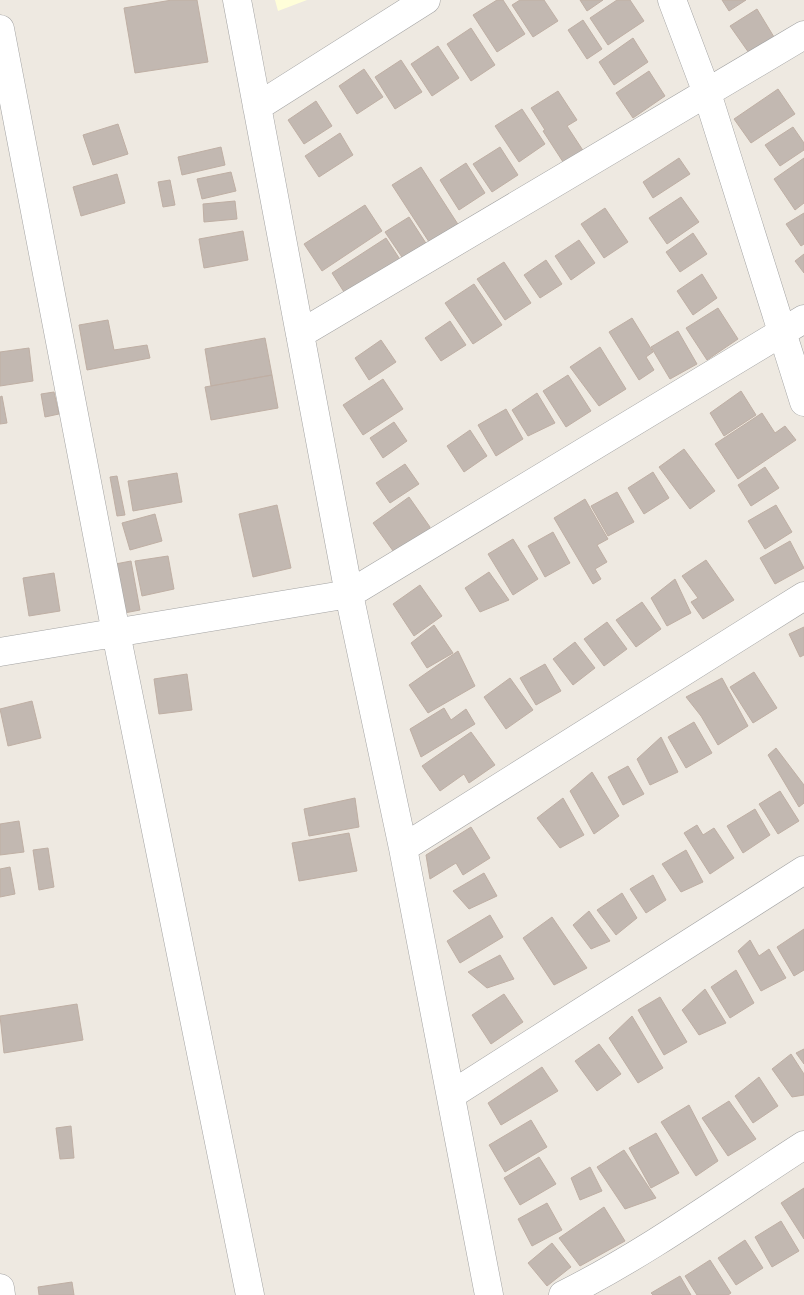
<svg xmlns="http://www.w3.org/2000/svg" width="804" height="1295" font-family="Lato,sans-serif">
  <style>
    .education { fill: #fffed9 }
    .building { fill: #c2b8b1; stroke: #bfafa4 }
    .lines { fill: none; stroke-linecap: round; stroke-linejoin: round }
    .street-casing { stroke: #a3a3a3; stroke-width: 29 }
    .street { stroke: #fff; stroke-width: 28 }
  </style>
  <rect width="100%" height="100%" fill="#eee9e1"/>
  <path class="education" d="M275 0H307L278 11Z"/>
  <path class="building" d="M172 0H197L208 62 135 73 124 8Z
    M497 0H503L525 34 497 52 473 15Z
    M520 0H544L558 21 533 37 512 5Z
    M580 0H603L587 11Z
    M617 0H630L644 21 608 45 590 18Z
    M722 0H746L729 11Z
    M757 9 774 37 749 53 730 26Z
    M583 20 602 49 587 59 568 30Z
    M471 28 495 65 471 81 447 44Z
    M633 38 648 62 614 85 599 62Z
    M438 46 459 78 432 96 411 64Z
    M401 60 422 92 395 109 375 77Z
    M364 69 383 97 357 114 339 86Z
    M649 71 665 96 633 118 616 93Z
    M778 89 795 114 751 143 734 119Z
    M558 91 577 120 567 126 584 152 565 165 543 131 545 130 531 108Z
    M316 101 332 126 304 144 288 120Z
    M522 109 545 144 519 162 495 126Z
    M118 124 128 154 93 165 83 135Z
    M793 127 804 143V150L780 166 765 145Z
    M340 133 353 155 319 177 305 156Z
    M221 147 225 165 182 175 178 157Z
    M500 147 518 175 492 192 473 164Z
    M679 158 690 174 653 198 643 182Z
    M804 158V203L795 210 774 179Z
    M466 163 485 193 459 210 440 180Z
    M421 167 461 229 433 248 392 185Z
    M231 172 236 191 202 199 197 179Z
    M117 174 125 203 81 216 73 187Z
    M170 180 175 205 163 207 158 182Z
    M681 197 699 222 667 244 649 218Z
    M235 201 237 219 204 222 203 204Z
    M365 205 382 231 322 271 304 244Z
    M605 208 628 242 604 258 581 224Z
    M804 213V244L801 246 786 224Z
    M409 217 431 251 408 266 385 232Z
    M243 231 248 260 204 268 199 239Z
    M693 233 707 254 680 272 666 252Z
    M386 238 403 264 349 300 332 273Z
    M579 240 595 263 571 280 555 256Z
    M804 254V273L795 261Z
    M546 260 562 284 540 298 524 275Z
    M504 262 531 303 505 320 477 279Z
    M702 274 717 298 693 315 677 291Z
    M474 284 502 325 473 344 445 303Z
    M718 308 738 339 707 360 686 328Z
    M632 318 653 352 646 357 654 370 639 380 609 332Z
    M108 320 114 350 147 345 150 358 87 370 79 325Z
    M450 321 466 345 441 361 425 338Z
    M678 331 697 364 670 379 651 347Z
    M265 338 272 375 211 386 205 349Z
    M381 340 396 362 369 380 355 358Z
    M600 347 626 389 599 406 570 367Z
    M29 348 33 381 0 386V352Z
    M272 375 278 408 211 420 205 387Z
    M568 375 591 411 566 427 543 391Z
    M383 379 403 409 363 435 343 405Z
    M741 391 756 415 724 436 710 413Z
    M54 392 59 414 45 417 41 394Z
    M537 393 555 423 528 436 512 410Z
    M2 396 7 423 0 424V397Z
    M506 409 523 439 496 456 478 425Z
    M762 413 775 433 785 426 796 440 738 479 715 444Z
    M394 422 407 441 383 458 370 438Z
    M470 430 487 456 464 472 447 446Z
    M684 449 715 491 690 509 659 467Z
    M405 464 419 484 390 503 376 483Z
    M765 467 779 488 751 506 738 485Z
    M653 472 669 498 644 514 628 488Z
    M177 473 182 502 133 511 128 481Z
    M117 476 125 515 117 516 110 477Z
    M617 492 634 522 608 536 591 506Z
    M409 497 430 527 429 531 396 555 373 523Z
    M585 499 608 539 597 545 607 562 595 569 601 579 593 584 554 518Z
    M277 505 291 568 253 577 239 514Z
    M776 505 792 532 765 549 748 521Z
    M155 514 162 541 130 550 122 523Z
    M553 532 570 563 545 577 528 546Z
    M513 539 538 579 513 595 488 554Z
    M790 541 804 568 775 584 760 558Z
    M168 556 174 589 142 596 135 561Z
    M706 560 734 600 703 619 691 602 698 598 682 576Z
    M131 561 140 610 119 614 110 565Z
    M489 572 509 600 480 612 465 588Z
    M54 573 60 611 29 616 23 578Z
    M675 579 691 613 667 626 651 598Z
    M420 585 442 616 414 636 393 604Z
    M642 602 661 629 636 647 616 620Z
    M607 622 627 649 604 666 584 639Z
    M434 625 453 653 427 668 411 643Z
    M804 627V655L800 657 789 634Z
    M575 642 595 668 573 685 553 659Z
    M458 651 475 686 428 713 409 685Z
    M545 664 561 691 536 705 520 678Z
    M754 672 777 708 753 723 730 687Z
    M187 674 192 710 159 714 154 679Z
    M510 678 533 710 506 729 484 697Z
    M722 678 748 726 718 745 701 716 686 697Z
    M32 701 41 738 8 746 0 709Z
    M444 708 451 720 466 709 475 724 421 757 410 729Z
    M694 722 712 753 686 768 668 737Z
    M471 732 495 765 469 783 464 774 440 791 422 766Z
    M661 737 678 772 650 785 637 759Z
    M776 748 804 785V803L799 807 768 755Z
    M628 766 644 794 623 805 608 777Z
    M592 772 619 816 594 834 570 791Z
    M780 791 799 821 778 834 759 804Z
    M355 798 359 827 309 836 304 809Z
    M563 798 584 835 560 848 537 818Z
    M755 809 770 835 743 853 727 826Z
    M19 821 24 852 0 855V824Z
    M697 825 703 835 714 828 734 858 710 874 684 833Z
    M471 827 490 858 463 875 456 863 430 879 426 855Z
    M349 833 357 871 299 881 292 843Z
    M48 848 54 887 39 890 33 850Z
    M686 850 703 882 681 892 662 864Z
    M10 867 15 894 0 897V869Z
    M484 873 497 896 469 909 453 891Z
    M653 875 666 900 646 913 630 889Z
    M622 893 637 918 616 935 597 910Z
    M589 911 610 941 591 949 573 925Z
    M490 915 503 937 460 963 447 941Z
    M552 917 587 968 554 985 523 938Z
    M804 929V970L794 976 777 947Z
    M750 940 759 956 769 949 786 978 761 991 738 951Z
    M500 955 514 979 487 988 468 972Z
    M736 970 754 1003 730 1018 711 987Z
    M705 989 726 1023 699 1035 682 1010Z
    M504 994 523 1022 491 1044 472 1015Z
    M660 997 687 1042 664 1055 638 1010Z
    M77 1004 83 1040 4 1053 0 1016Z
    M632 1016 663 1068 638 1083 609 1038Z
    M599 1044 621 1074 597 1091 575 1061Z
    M804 1049V1064L796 1053Z
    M791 1054 804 1074V1095L792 1097 772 1069Z
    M542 1067 558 1091 501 1125 488 1103Z
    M759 1077 778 1106 753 1123 735 1096Z
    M729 1101 756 1139 728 1156 702 1118Z
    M689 1105 718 1161 696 1176 661 1122Z
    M531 1120 547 1147 505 1172 489 1145Z
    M71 1126 74 1158 60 1159 56 1128Z
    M656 1133 679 1173 651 1188 629 1148Z
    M624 1150 656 1198 625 1209 597 1167Z
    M539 1157 556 1184 520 1205 504 1178Z
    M590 1167 602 1191 580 1200 571 1178Z
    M804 1188V1239L781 1203Z
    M547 1203 562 1230 532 1246 518 1219Z
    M604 1207 625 1241 580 1266 559 1238Z
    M781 1221 799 1251 772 1267 755 1237Z
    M745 1240 763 1268 736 1285 718 1258Z
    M552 1243 571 1267 547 1286 528 1263Z
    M710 1260 731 1293 728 1295H697L685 1276Z
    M680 1276 691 1295H653L651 1293Z
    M72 1282 74 1295H39L38 1287Z"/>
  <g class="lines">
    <defs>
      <path id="street" d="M237 0 349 594 403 848 489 1295
        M672 0 707 93 804 402
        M0 29 116 633 250 1295
        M257 107 426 0
        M300 334 804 35
        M0 652 349 594 804 319
        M403 848 804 596
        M451 1095 804 870
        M0 1288 1 1295
        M563 1295C647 1253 725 1196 804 1145"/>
    </defs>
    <use href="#street" class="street-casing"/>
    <use href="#street" class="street"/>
  </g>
</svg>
